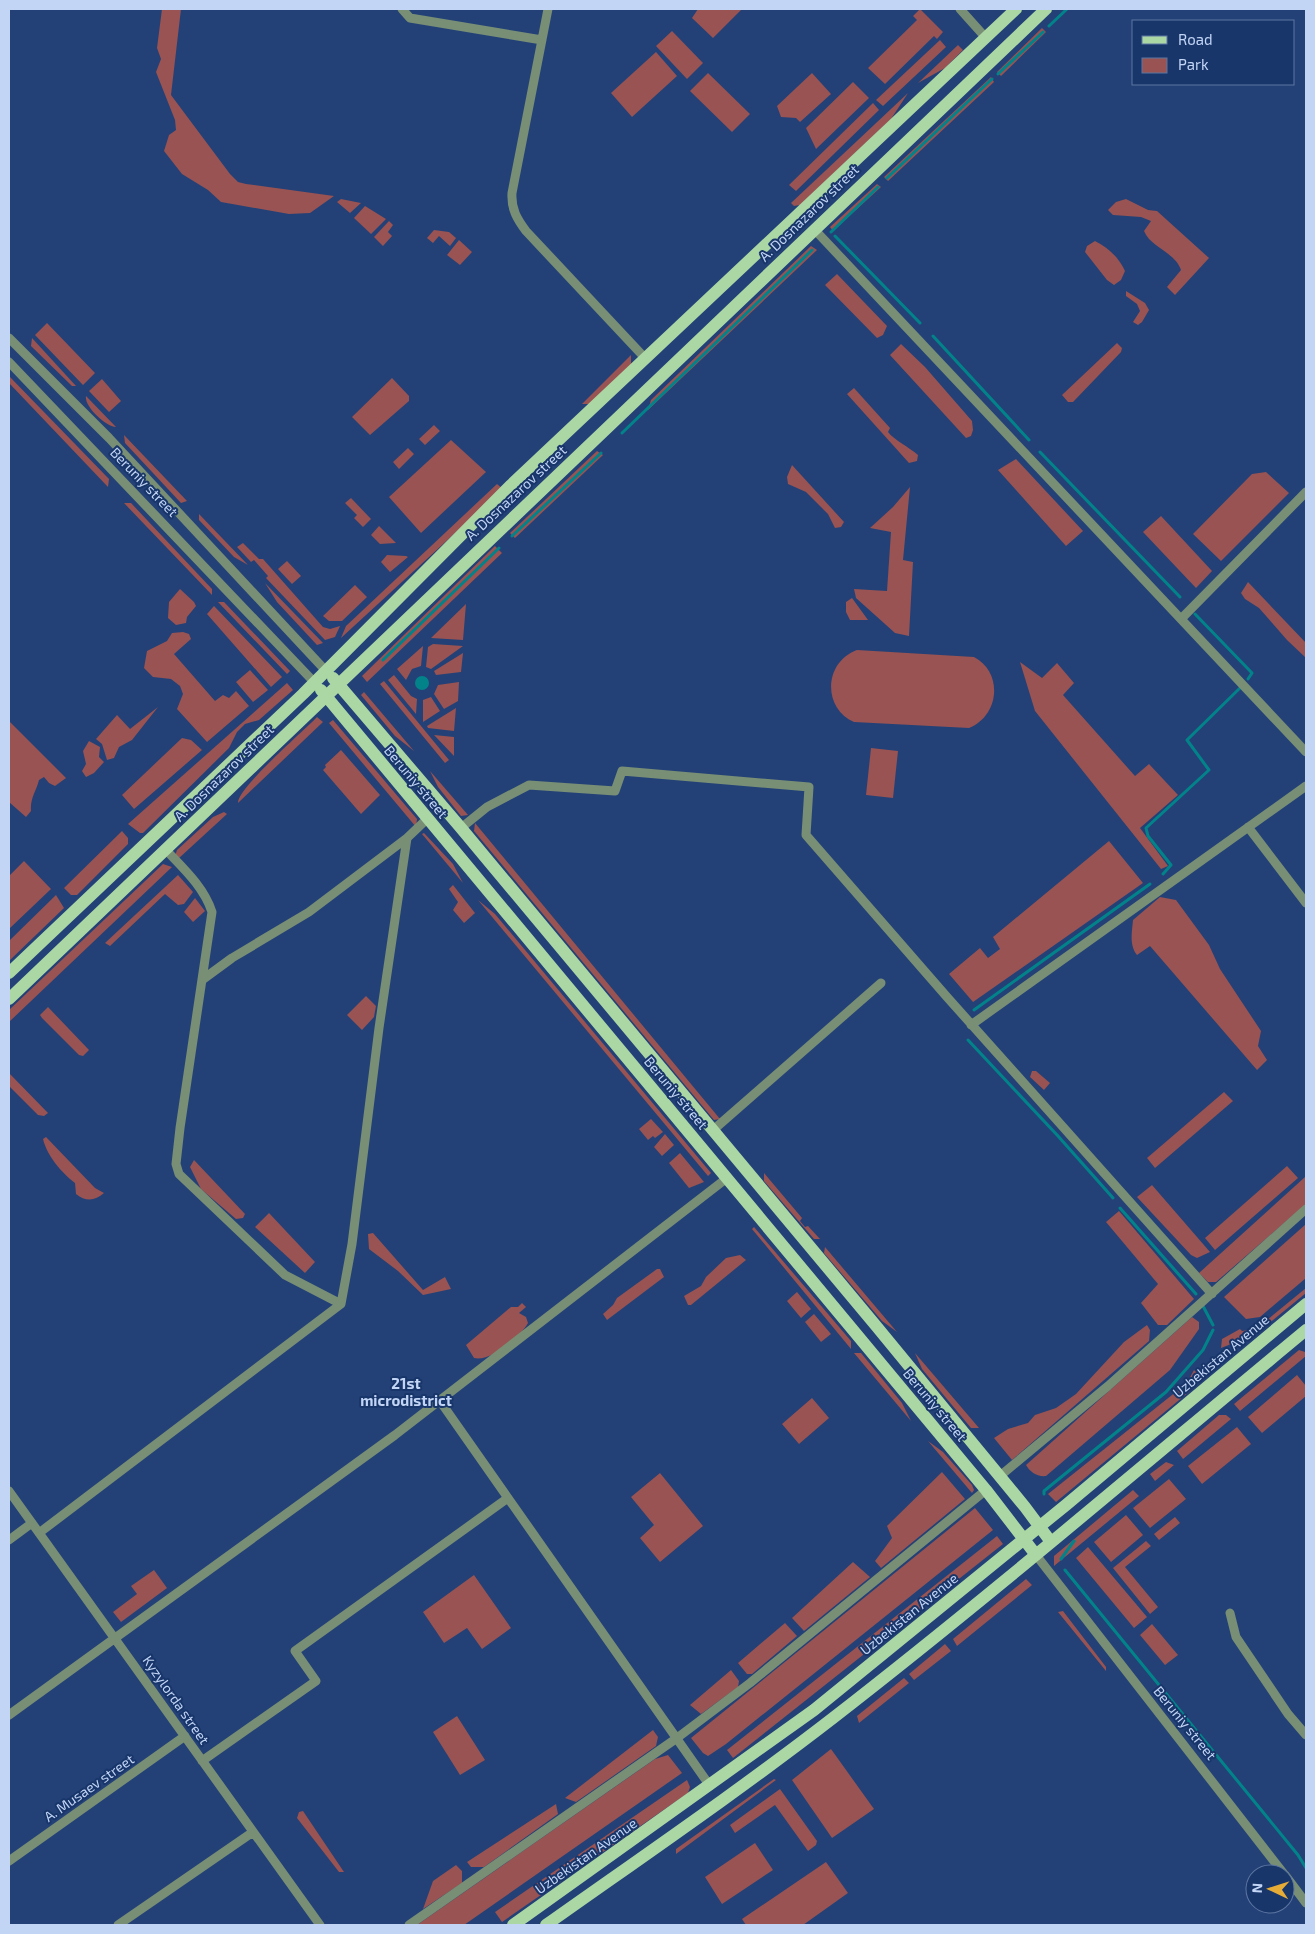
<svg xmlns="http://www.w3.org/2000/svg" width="1315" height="1934" font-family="'Exo 2',sans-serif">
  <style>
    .green { fill: #985352 }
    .water { fill: #02838a }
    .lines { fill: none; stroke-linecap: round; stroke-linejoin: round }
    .stream { stroke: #02838a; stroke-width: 3 }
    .minor { stroke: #788e75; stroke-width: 9 }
    .major { stroke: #abd7a4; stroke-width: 12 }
    .labels { text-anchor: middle; stroke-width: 4; stroke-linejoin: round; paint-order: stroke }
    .street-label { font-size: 14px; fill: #c2d5f5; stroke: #19366b }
    .neighbourhood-label { font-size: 15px; font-weight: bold; fill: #c2d5f5; stroke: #19366b }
  </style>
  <rect width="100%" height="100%" fill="#234177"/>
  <path class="green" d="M162 9H181L171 95 230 174 238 182 246 184 334 196 310 213 289 214 221 202 208 190 182 174 164 151 169 135 176 130 175 120 156 72 161 59 157 48Z
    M698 9H742L713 38 692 18Z
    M920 9 943 32 937 39 934 36 885 84 868 68 917 20 913 16Z
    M1042 28 1046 32 1001 76 997 72Z
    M672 31 703 63 687 79 656 46Z
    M940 40 946 47 883 106 876 100Z
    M958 45 963 50 945 68 918 83Z
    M656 52 677 76 632 117 611 93Z
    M708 73 750 114 732 132 690 91Z
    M812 73 831 94 800 122 796 118 781 117 777 106Z
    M991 77 994 82 888 181 884 177Z
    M853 82 869 98 816 149 806 128Z
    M908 93 891 119 800 205 794 206 791 203Z
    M873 103 879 110 796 191 789 185Z
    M877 184 881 187 833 231 830 227Z
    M341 199 361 203 350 213 337 202Z
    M1126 199 1148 210 1157 211 1209 258 1175 295 1167 287 1181 270C1175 252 1151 248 1144 231L1151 221 1141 217 1113 215 1108 210 1116 202Z
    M365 206 386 219 371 234 354 218Z
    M389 221 393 225 388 232 392 236 383 246 374 237Z
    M434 230 449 232 456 238 450 246 439 236 433 243 427 238Z
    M459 240 472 252 460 265 447 255Z
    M1095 241C1109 248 1119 258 1125 271L1121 280 1114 285 1107 280 1085 252 1087 246Z
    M811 246 817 250 648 410 651 400Z
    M837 274 887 326 883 335 877 338 825 285Z
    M1126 291 1145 303 1149 310 1142 322 1138 325 1133 322 1140 311 1137 304 1126 296Z
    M47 323 95 373 83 385 35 335Z
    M32 338 76 386H72L31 346Z
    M1117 343 1122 348 1121 352 1073 402H1068L1062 395Z
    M901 344 925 367 972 421 973 430 971 436 966 438 890 355Z
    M631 355V365L590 404H582Z
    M9 376 109 479 108 487 9 383Z
    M392 378 409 396V401L370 435 352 417Z
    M102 379 121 401 109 412 89 391Z
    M854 388 890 428 888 432C894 440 909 447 918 455L917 461 909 463 847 394Z
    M86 396 116 427C105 426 84 406 86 396Z
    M434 425 440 431 425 445 419 439Z
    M124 435 187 501 181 503 125 443Z
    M451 440 486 472 421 533 389 497Z
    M408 448 414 454 399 469 393 462Z
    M597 451 603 455 515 538 510 533Z
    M1016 459 1083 531 1066 546 998 470Z
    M792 465 844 522 841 527 835 528 828 514 806 492 788 484 787 477Z
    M1266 472 1289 493 1221 561 1193 534 1252 474Z
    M497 484 503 489 341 638 346 626Z
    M910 487 903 560 913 562 909 636 895 633 856 598 854 589 887 591 891 532 870 528 893 507Z
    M351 498 371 519 363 527 354 518 357 515 345 503Z
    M124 503H131L212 589V595Z
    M199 514 248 565 234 557 199 520Z
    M1161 516 1212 571 1196 588 1143 532Z
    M379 526 396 543 380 544 371 535Z
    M243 543 259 559H263L323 627 330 629 340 626 335 637 325 640 266 578 268 576 254 560 251 562 237 547Z
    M495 546 502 553 367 682 362 676Z
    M387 555 406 556 408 557 390 572 381 562Z
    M287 561 301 576 292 584 278 569Z
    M1248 582 1306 643V658L1287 640 1259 608 1245 599 1241 593Z
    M265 583 323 643 317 645 277 602Z
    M355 585 367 597 342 621H329L323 616Z
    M180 589 194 602 196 606 187 617 186 623 176 625 168 618 169 602Z
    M852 598 868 620H850L846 612V602Z
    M218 602H224L290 671 287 674Z
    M466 604 463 640 431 638Z
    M214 606 282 677 271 687 207 614Z
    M183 632 189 634 191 639 174 654 215 701 223 695 229 698 236 691 249 706 207 742 177 709 183 694 180 686 171 679 153 677 144 668 147 651 167 641 172 633Z
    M433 644 463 646 431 669 426 667 428 647Z
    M423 646 421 666 412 669 406 680 397 669Z
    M857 650 974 657C1004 673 999 716 969 728L854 722C822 708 824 662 857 650Z
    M463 653 461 672 436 675 434 671Z
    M1020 662 1042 678 1057 663 1074 683 1063 695 1135 776 1149 764 1178 795 1140 828 1168 866 1161 869 1035 711Z
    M250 670 268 690 253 702 236 682Z
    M394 675 411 696 417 699 416 714 388 680Z
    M384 681 449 760 445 763 380 684Z
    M459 682 458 701 444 709 434 694 438 685Z
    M287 683 293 690 259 720 245 724 237 732 229 748 143 833H140L128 824Z
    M364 692 414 751 395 736 361 695Z
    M431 697 440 711 423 722V700Z
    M158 707 132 740 119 747 114 758 107 760 102 744 96 739 117 715 130 729Z
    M456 708 454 731 428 728 427 726Z
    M317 717 323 722 238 803C237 788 304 731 317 717Z
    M333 720 417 819 416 827 329 723Z
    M9 721 66 778 55 786 49 783 44 777 39 780C36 792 30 798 31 811L26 817 9 802Z
    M434 735 454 737V756Z
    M182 738 191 740 202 750 134 809 122 795Z
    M89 741 100 747 99 757 104 762 94 773 86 777 82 771 86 764 83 751Z
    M871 748 898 751 893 798 866 795Z
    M341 750 380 795 361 814 323 770 326 767 325 765Z
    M430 771 468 815 461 816 438 787Z
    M224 812 227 814 178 859 175 856 177 850 213 817Z
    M475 823 720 1119 714 1120 474 831Z
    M122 831 128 838V844L77 895H71L64 888Z
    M424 833 453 864 463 883 422 834Z
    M1109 841 1143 883 973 1002 949 974 980 948 988 958 1000 949 993 937Z
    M24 861 51 889 9 929V876Z
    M163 864 172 867 9 1022V1010Z
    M178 875 193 892 184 904 178 905 165 894 110 946 105 943Z
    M453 885 475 913 464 923 453 910 458 902 449 889Z
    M56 895 64 908 9 961V941Z
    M1160 897 1176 900 1209 945 1220 969 1261 1031 1258 1046 1267 1060 1257 1070 1150 946 1137 955C1129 945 1132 932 1133 920Z
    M195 898 205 911 193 922 184 912Z
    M478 900 495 914 711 1173 708 1176Z
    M366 996 376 1006 374 1017 362 1030 347 1015Z
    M48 1007 89 1050 83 1056 79 1055 42 1018 40 1015Z
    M1032 1071H1036L1050 1083 1044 1090 1030 1077Z
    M9 1073 48 1113 44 1116 38 1115 9 1086Z
    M1224 1092 1233 1101 1155 1168 1147 1158Z
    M651 1119 663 1132 655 1138 653 1136 648 1140 639 1129Z
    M665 1134 674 1145 662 1156 654 1147Z
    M46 1137 95 1188 104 1193C95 1201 86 1202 76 1194L75 1183C62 1173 47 1156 43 1139Z
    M680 1153 704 1182 689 1188 669 1163Z
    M194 1160 245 1214 243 1218 236 1219 201 1189 190 1167Z
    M1287 1166 1298 1178 1215 1250 1205 1238Z
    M764 1173 802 1218 800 1221 805 1227 808 1226 820 1239H814L764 1181Z
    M1305 1177 1306 1204 1216 1282H1208L1199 1273Z
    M1152 1185 1210 1252 1197 1258 1191 1255 1137 1197Z
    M1119 1211 1194 1299 1167 1325H1158L1141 1303 1158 1284 1106 1222Z
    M269 1213 315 1262 305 1273 255 1227Z
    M1306 1224V1278L1260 1317 1246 1319 1224 1297Z
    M754 1227 851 1341V1349L752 1229Z
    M373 1233 423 1290 445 1277 451 1289 423 1295 398 1271 369 1249 368 1234Z
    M825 1247 897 1332 882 1321 824 1253Z
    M740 1255 746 1260 691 1305H688L684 1296 701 1286 706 1277 726 1258Z
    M657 1269H660L664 1277 607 1320 603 1314 613 1305 617 1298Z
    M1306 1288V1293L1256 1334 1221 1348 1222 1339 1240 1329 1242 1331 1256 1329Z
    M797 1292 811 1309 801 1318 787 1301Z
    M522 1303 526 1307 519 1313 526 1317 528 1323C520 1337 491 1362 474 1358L466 1345 511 1307H518Z
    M814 1314 831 1334 821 1342 805 1322Z
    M1192 1317 1199 1322V1329L1170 1370 1046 1476C1037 1477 1030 1472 1026 1465Z
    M1147 1325 1150 1330 1149 1341 1012 1460 994 1438 1008 1429 1028 1423 1035 1415 1056 1408 1076 1394 1124 1342Z
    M1299 1350 1305 1352 1306 1356 1240 1411 1234 1404Z
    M854 1353H861L902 1403 911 1421Z
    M915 1353 979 1428H971L922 1369Z
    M1194 1370 1199 1375 1190 1391 1056 1502 1048 1494 1187 1383Z
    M1297 1375 1306 1386V1396L1262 1433 1248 1417Z
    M812 1398 829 1418 799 1444 782 1424Z
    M1219 1415H1226L1231 1419 1183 1459 1177 1451Z
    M1237 1427 1251 1444 1202 1484 1188 1466Z
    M928 1441 943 1452 972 1485 974 1490 972 1493Z
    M1166 1462 1174 1465 1155 1481 1150 1474Z
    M942 1472 965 1499 881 1568 875 1561 892 1538 887 1526Z
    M660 1473 703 1526 660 1562 640 1538 654 1525 631 1497Z
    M1169 1479 1186 1499 1150 1528 1133 1508Z
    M1133 1490 1139 1496 1054 1566V1556Z
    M975 1508 993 1530 726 1744 708 1756 703 1753 691 1738Z
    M1126 1515 1143 1535 1111 1562 1094 1542Z
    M1175 1517 1180 1523 1159 1540 1154 1534Z
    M997 1536 1003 1544 733 1758 727 1750Z
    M1146 1541 1151 1546 1125 1567 1158 1607 1150 1614 1113 1568Z
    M1088 1547 1147 1617 1134 1628 1076 1558Z
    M853 1562 870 1577 804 1631 792 1618Z
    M154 1570 167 1588 121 1622 113 1612 137 1594 131 1586Z
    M474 1575 511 1628 482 1649 467 1628 444 1643 423 1612Z
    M1026 1579 1032 1585 957 1646 953 1639Z
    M1063 1611 1106 1667V1671L1058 1612Z
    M785 1623 797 1636 752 1674H747L738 1663Z
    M1152 1624 1178 1655 1165 1665 1140 1635Z
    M945 1644 951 1651 914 1680 909 1674Z
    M731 1670 739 1681 738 1687 701 1714 690 1705Z
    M904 1678 909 1683 859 1723 857 1716Z
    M457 1716 485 1760 460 1775 433 1732Z
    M653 1730 658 1737 656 1746 576 1802 565 1798Z
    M831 1749 874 1809 832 1838 792 1780Z
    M668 1755 682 1773 464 1925H417L655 1759Z
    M774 1779 776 1780 676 1854V1849Z
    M687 1780 690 1787 688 1793 502 1922 495 1912Z
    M780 1789 817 1841 816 1845 808 1851 775 1805 735 1833 730 1825Z
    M556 1804 558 1814 484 1867H471L467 1862Z
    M303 1811 344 1872H339L297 1818 299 1812Z
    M755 1843 773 1870 722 1904 705 1877Z
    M826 1862 848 1893 803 1925H746L742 1919Z
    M456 1865 462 1871V1883L423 1909 433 1881Z"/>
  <path class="water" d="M415 683a7 7 0 1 1 14 0a7 7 0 1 1-14 0Z"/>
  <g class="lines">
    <path class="stream" d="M1049 26 1067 9
      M998 74 1043 32
      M887 178 992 79
      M831 232 878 187
      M835 236 920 323
      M933 336 1029 440
      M622 433 812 250
      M1040 452 1180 597
      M512 536 601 453
      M1195 614 1252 673 1248 679
      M383 660 499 548
      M1163 874 1171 865 1148 836 1146 828 1209 770 1187 740 1240 688
      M974 1010 1150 884
      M968 1040 1058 1136 1113 1198
      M1120 1208 1196 1294
      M1203 1306 1213 1325
      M1044 1494V1491L1166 1392 1203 1350 1213 1330
      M1061 1559 1074 1541
      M1065 1570 1298 1855 1306 1868"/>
    <path class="minor" d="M402 9 410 18 542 40
      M548 9 512 193C511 209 517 219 526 231L645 358
      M960 9 986 38
      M814 229 1306 752
      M9 338 109 438 326 671
      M9 362 314 682
      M1181 619 1306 492
      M1248 827 1306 903
      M461 828 487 807 529 785 615 791 622 771 809 787 806 835 947 997 1212 1294
      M165 849C183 868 204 887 212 912L180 1128 176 1164 179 1174 285 1275 341 1304
      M202 980 232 958 309 912 407 838
      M971 1025 1306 786
      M712 1131 881 983
      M440 1401 710 1786
      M1000 1476 1108 1386 1306 1209
      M9 1491 320 1925
      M39 1533 341 1304 352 1244 379 1028 407 838 427 819
      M9 1540 32 1523
      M1036 1555 1284 1874
      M1230 1613 1236 1637 1288 1714 1306 1735
      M9 1715 395 1435 727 1178
      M202 1761 316 1681 295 1651 508 1498
      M9 1861 185 1736
      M1285 1875 1306 1903
      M118 1925 253 1832
      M409 1925 677 1738 750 1683 986 1490"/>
    <path class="major" d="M333 678 461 828 877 1327 1025 1507 1051 1542
      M321 690 986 1490 1036 1555
      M9 973 303 694 511 485 1016 9
      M9 999 1046 9
      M513 1925 814 1710 1066 1505 1306 1304
      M546 1925C642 1857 740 1790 833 1718 994 1593 1149 1460 1306 1330"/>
  </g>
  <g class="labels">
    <g class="street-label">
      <text transform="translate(809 213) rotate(-44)" y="5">A. Dosnazarov street</text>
      <text transform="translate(144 482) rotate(46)" y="5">Beruniy street</text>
      <text transform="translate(516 493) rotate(-43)" y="5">A. Dosnazarov street</text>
      <text transform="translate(224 773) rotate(-44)" y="5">A. Dosnazarov street</text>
      <text transform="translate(416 782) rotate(50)" y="5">Beruniy street</text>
      <text transform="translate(676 1093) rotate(50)" y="5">Beruniy street</text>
      <text transform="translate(1221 1356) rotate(-40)" y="5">Uzbekistan Avenue</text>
      <text transform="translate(935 1405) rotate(50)" y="5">Beruniy street</text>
      <text transform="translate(909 1614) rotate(-39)" y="5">Uzbekistan Avenue</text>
      <text transform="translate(176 1700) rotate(55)" y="5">Kyzylorda street</text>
      <text transform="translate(1185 1723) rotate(51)" y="5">Beruniy street</text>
      <text transform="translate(89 1788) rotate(-35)" y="5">A. Musaev street</text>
      <text transform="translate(586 1856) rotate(-35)" y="5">Uzbekistan Avenue</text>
    </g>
    <g class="neighbourhood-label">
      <text x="406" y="1389">21st<tspan x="406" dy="17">microdistrict</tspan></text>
    </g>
  </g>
  <rect width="1315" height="1934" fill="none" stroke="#c2d5f5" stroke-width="20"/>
  <rect x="1132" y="20" width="162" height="65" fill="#19366b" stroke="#5d76a2"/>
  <rect x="1142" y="36" width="25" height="8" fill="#abd7a4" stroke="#5d76a2"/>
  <text x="1178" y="45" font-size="15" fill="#c2d5f5">Road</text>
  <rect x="1142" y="58" width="25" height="15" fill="#985352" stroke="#5d76a2"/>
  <text x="1178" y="70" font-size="15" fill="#c2d5f5">Park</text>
  <g transform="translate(1270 1889) rotate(274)"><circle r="24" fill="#19366b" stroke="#5d76a2"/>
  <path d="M0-4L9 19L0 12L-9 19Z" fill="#e6ac36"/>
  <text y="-8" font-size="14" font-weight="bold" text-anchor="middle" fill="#c2d5f5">N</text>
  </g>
</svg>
